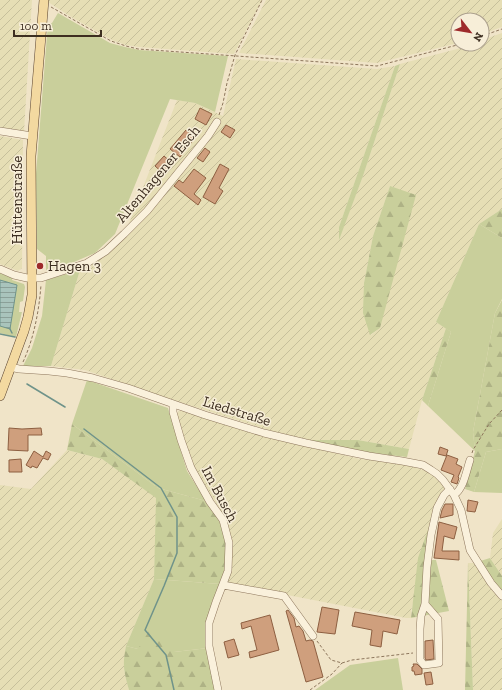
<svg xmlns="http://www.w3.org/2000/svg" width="502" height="690" font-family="'Zilla Slab',serif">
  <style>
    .farmland { fill: url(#farmland-furrows); fill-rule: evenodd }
    .grass { fill: #c9cf9b }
    .forest { fill: url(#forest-firs) }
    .water { fill: url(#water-rules); stroke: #6f938a }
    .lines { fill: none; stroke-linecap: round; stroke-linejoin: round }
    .stream { stroke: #6f938a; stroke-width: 1.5 }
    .building { fill: #cf9f7d; stroke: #8d5f41 }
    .minor-casing { stroke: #8d765c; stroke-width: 8 }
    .major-casing { stroke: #5b4430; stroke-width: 10 }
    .path { stroke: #8d765c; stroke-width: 1; stroke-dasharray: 3 2; stroke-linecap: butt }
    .minor { stroke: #faf1dc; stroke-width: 7 }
    .major { stroke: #f3d9a0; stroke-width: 9 }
    .poi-dot { fill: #9e2a2b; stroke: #f7eed8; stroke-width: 1.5 }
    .labels { text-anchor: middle; stroke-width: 3; stroke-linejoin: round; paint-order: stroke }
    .street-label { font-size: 15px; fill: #3d2e20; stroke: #f7eed8 }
    .poi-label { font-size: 15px; fill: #3d2e20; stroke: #f7eed8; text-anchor: start }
  </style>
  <defs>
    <pattern id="farmland-furrows" width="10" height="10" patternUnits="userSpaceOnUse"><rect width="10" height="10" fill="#e6deb5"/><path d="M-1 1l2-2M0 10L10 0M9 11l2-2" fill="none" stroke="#c6bf9b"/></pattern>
    <pattern id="forest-firs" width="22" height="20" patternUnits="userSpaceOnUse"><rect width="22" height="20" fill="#c9cf9b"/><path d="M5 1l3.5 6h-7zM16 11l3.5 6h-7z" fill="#aeb285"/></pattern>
    <pattern id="water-rules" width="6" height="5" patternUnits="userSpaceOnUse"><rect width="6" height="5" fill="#a9c4bc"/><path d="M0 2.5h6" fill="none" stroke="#8ba098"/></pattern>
  </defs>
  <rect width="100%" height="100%" fill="#f0e4c8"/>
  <path class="farmland" d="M0 0H32L24 132 0 128Z
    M48 0H262L234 54 139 47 126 45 112 40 96 31 73 18 48 2Z
    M266 0H502V27L482 34V20H458V43L377 63 239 53Z
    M502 33V209L479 224 436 322 446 328 422 400 409 449 358 440H306L275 432 173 400 85 370 51 366 80 270 90 267 128 226 177 100 195 103 223 116 236 59 377 69 395 66 339 227V238L363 176 400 64 457 49 471 44H482V40ZM390 186 380 328 371 335 364 283 373 236Z
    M0 136 23 140 22 268 18 271 0 264Z
    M179 411H183L259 435 360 459 401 463 429 472 434 475 445 487 436 507 411 611V618H406L231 584 228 582 226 519 193 466 178 420 177 414Z
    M67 450 102 459 157 498 154 579 126 646 124 659V671L129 690H0V485L31 489Z
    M502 519V576L490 558 493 533Z
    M468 563H474L486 581 502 598V690H473Z"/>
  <path class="grass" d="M58 13 110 43 125 47 139 50 228 56 215 112 195 103 170 99 115 234 95 253 74 262 46 270V256L37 249 36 174 48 23H52Z
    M400 64 363 176 339 240V227L395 66Z
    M479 224 502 238V299L495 313 473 432 475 451 428 406 451 332 436 322Z
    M80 270 51 366H23L32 348 42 316 46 280Z
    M0 273 12 278V280L24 284 25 287 23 301 20 302 19 312H22L16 337 0 333Z
    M87 380 168 408 187 471 206 501 158 488 72 424Z
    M502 449V493L474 492 486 452Z
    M154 579 220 584 212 602 208 623V648L174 652 138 649 126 646Z
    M398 658 403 690H315L350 665Z"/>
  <path class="forest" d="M390 186 416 195 380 328 370 335 363 313 364 283 373 236Z
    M502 209V238L479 224Z
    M502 300V449L486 452 474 492 465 489 475 451 473 432 495 313Z
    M446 328 451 332 428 406 422 400Z
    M72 424 158 488 206 501 219 520 226 542 225 571 220 584 154 579 156 498 102 459 67 450Z
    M306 440H358L409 449 407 457 362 452Z
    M436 507 426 560H436L449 611 411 618 418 558Z
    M490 558 502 576V598L486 581 474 563Z
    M468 563 473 690H465Z
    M152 626 155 635 173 641 174 652 208 648 217 690H129C124 672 122 665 126 646L138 649Z"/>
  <path class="water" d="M0 280 17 285 10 329 0 326Z"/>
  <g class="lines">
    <path class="stream" d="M10 329 12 333
      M0 334 15 337
      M27 384 65 407
      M84 429 161 488 177 517V553L164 586 145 630 166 655 174 690"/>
  </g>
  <path class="building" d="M200 108 212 114 206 125 195 119Z
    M226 125 235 130 230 138 221 132Z
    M186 130 195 138 180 157 170 149Z
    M205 148 210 152 203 162 197 158Z
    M164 156 173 164 164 174 155 166Z
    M220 164 229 169 219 188 223 191 215 204 203 197Z
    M194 169 206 178 194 194 201 200 198 205 174 186 179 180 183 183Z
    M9 428 22 429 41 428 42 435H28V451L8 450Z
    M440 447 448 450 446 456 438 454Z
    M34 451 43 457 46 451 51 454 48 460 43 458 37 468 32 466 31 468 26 465Z
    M447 455 458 459 456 464 462 467 458 477 459 478 457 484 451 482 454 475 441 470Z
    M21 459 22 472H9V460Z
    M468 500 478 502 475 512 467 511Z
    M445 504H453V515L440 518 442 510Z
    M439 522 457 527 454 539 444 536 442 551H459V560L434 558Z
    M322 607 339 610 335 634 317 632Z
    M288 610 294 618 296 627 299 626 303 631 306 641 310 640 313 641 323 677 306 682 286 611Z
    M355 612 400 620 397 634 383 631 381 647 370 645 372 630 352 626Z
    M270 615 279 650 250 658 249 652 257 650 251 626 242 629 241 623Z
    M234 639 239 655 228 658 224 642Z
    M433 640 434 659 426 660 425 658V641Z
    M413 664H417L422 669V674L415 675 414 671H412V667L414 666Z
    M431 672 433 684 426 685 424 673Z"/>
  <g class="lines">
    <defs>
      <path id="minor" d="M0 131 32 136
        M0 269 14 275 27 278H41L87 263 106 251 124 234 147 211 208 136 217 122
        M10 367 19 369 49 371 67 373 93 378 128 388 205 415 264 433 306 443 369 456 402 461 423 465 431 470 437 474 443 480 454 495 461 510 470 550 491 583 502 596
        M173 404V412L181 440 191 468 210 502 223 520 229 543 228 571 216 602 209 623V646L218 690
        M454 495C464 488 466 472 470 460
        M223 585 284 596 313 636
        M425 604 438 619 439 663 424 665 420 660V629L421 616 425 604 427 567 431 535 437 508 444 495 450 489"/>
      <path id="major" d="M0 396 24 331 28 317 32 295 31 156 44 0"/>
    </defs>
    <use href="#minor" class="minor-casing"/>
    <use href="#major" class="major-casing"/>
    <path class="path" d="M51 7 111 41 126 46 138 49 377 66 461 44
      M482 36 502 29
      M219 115 223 103 227 83 235 55 262 0
      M23 362C34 338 39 311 41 285
      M472 453 473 450 489 424 502 410
      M317 641 331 660 342 663 352 660 413 653
      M310 690 332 674 342 663"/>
    <use href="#minor" class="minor"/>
    <use href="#major" class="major"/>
  </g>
  <circle class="poi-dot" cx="40" cy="266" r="4"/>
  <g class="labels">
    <g class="street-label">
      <text transform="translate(158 174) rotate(-50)" y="5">Altenhagener Esch</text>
      <text transform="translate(17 200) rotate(-90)" y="5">Hüttenstraße</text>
      <text transform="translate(237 411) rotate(17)" y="5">Liedstraße</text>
      <text transform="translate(220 494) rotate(62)" y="5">Im Busch</text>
    </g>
    <g class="poi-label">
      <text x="48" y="271">Hagen 3</text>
    </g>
  </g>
  <g transform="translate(470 32) rotate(121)"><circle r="19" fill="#f7eed8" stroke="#ada18e"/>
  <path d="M0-3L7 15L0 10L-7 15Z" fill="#9e2a2b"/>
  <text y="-6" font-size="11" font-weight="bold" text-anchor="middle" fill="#3d2e20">N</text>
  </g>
  <path d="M14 30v6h87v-6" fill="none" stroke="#3d2e20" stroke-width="2"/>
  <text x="20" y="30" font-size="12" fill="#3d2e20" stroke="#f7eed8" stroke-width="3" paint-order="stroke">100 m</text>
</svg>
